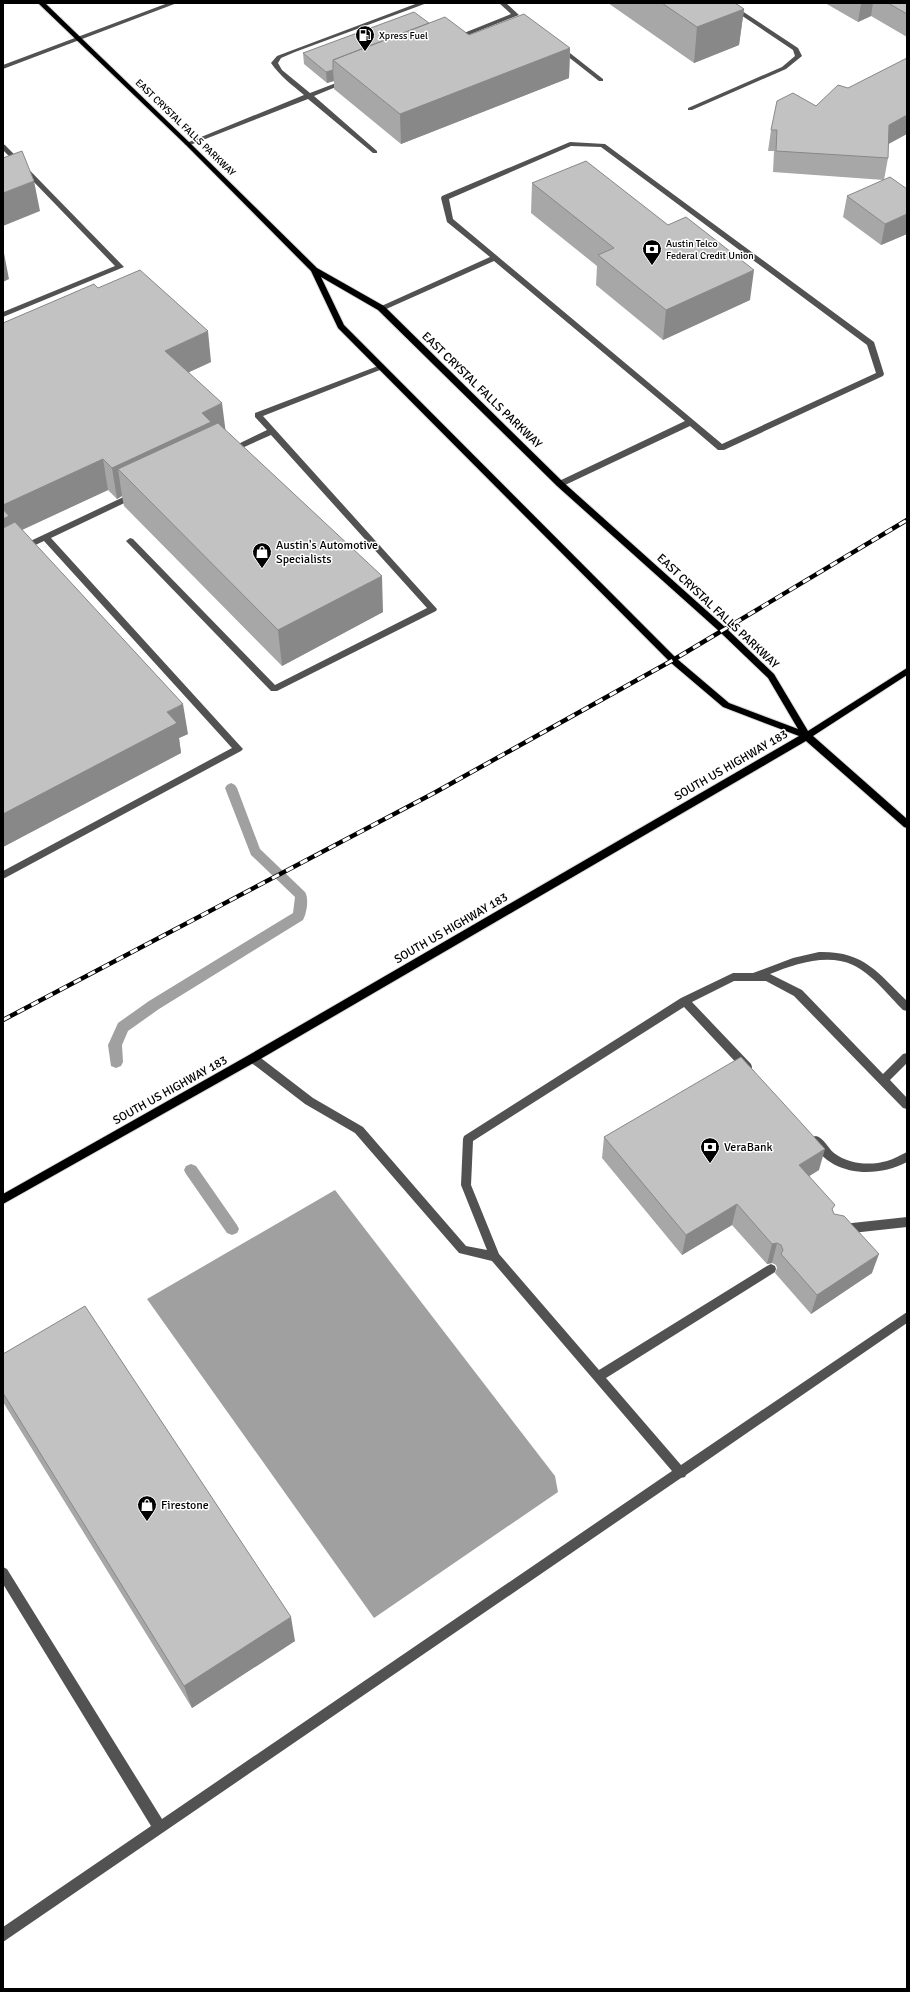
<svg xmlns="http://www.w3.org/2000/svg" width="910" height="1992" font-family="Signika,sans-serif">
  <style>
    .water { fill: #a0a0a0 }
    .lines { fill: none; stroke-linecap: round; stroke-linejoin: round }
    .stream { fill: #a0a0a0; fill-rule: evenodd }
    .major-casing { stroke: #dbdbdb; stroke-width: 2 }
    .minor { fill: #525252; fill-rule: evenodd }
    .major { fill: #000; fill-rule: evenodd }
    .rail-casing { stroke: #000; stroke-width: 4.5 }
    .rail { stroke: #fff; stroke-width: 3; stroke-dasharray: 8; stroke-linecap: butt }
    .wall { fill: #a7a7a7 }
    .shaded-wall { fill: #888 }
    .building { fill: #c2c2c2; stroke: #888 }
    .labels { text-anchor: middle; stroke-width: 3; stroke-linejoin: round; paint-order: stroke }
    .far-poi-label { font-size: 10px; fill: #000; stroke: #fff; text-anchor: start }
    .far-street-label { font-size: 10px; fill: #000; stroke: #fff }
    .street-label { font-size: 12px; fill: #000; stroke: #fff }
    .poi-label { font-size: 12px; fill: #000; stroke: #fff; text-anchor: start }
  </style>
  <rect width="100%" height="100%" fill="#fff"/>
  <path class="water" d="M335 1190 555 1476 558 1492 374 1618 147 1299Z"/>
  <g class="lines">
    <path class="stream" d="M231 783 235 785 237 788 260 849 305 892C309 898 307 913 303 920L159 1009 128 1031 122 1045 123 1062 121 1066 116 1068 111 1066 108 1045 118 1023 149 1001 293 913 295 897 251 855 225 788 227 785Z
      M191 1164 196 1166 237 1225 239 1229 237 1233 232 1235 227 1233 186 1174 184 1170 186 1166Z"/>
    <defs>
      <path id="major" d="M38 3H45L190 143 317 268 384 306 563 482 726 628 774 674 808 731 907 668V675L813 736 907 819V828L904 827 806 741 257 1061 3 1204V1194L249 1055 799 736 723 707 670 662 338 328 311 271 186 145ZM321 277 378 310 557 486 720 632 768 678 798 729 729 703 676 658 344 325Z"/>
    </defs>
    <use href="#major" class="major-casing"/>
    <path class="minor" d="M168 3H177L3 69V65Z
      M418 3H427L295 52 281 58 278 63 282 70 310 93 344 80H348V82L314 96 377 151V153H373L308 99 190 145 184 144 304 95C292 85 280 76 271 63L277 56Z
      M499 3H506L519 15 458 39H454V37L511 14Z
      M723 3H730L798 48 802 56 786 69 692 110H688V108L782 67 795 56 793 50Z
      M557 46H561L603 79V81H599L557 48Z
      M570 142 605 144 874 342 884 374 883 376 724 450H718L690 426 563 486H557V482L685 421 494 261 384 310H378L377 308 490 257 447 222 441 198 442 196ZM571 146 601 147 867 345 876 373 722 444 453 219 449 199Z
      M3 144 5 145 124 267 3 317V312L115 266 3 150Z
      M378 366H381L385 368 263 416 437 609 436 611 277 691H271L126 541 130 538 133 539 275 685 427 608 271 435 233 452 230 453 226 450 267 430 255 417V413Z
      M134 492 137 493V497L51 538 243 749 241 751 3 879V871L232 748 44 541 3 560V554Z
      M819 952C864 951 877 972 907 1001V1011L903 1010C889 996 871 973 853 965 827 953 795 964 770 974L802 990 883 1074 903 1054 907 1053V1063L890 1080 907 1098V1109L903 1108 794 996 766 981H734L692 1002 751 1064 752 1067 751 1070H743L684 1007 473 1141 471 1185 499 1254 599 1370 767 1266 771 1264 775 1266 776 1269 775 1272 606 1378 681 1465 907 1312V1323L686 1475 685 1477 681 1478 3 1942V1927L151 1826 3 1584V1567L7 1569 162 1819 672 1471 492 1261 459 1253 355 1133 305 1104 249 1061 248 1058 249 1055H257L313 1098 363 1127 466 1246 487 1250 461 1185 463 1139 464 1136 681 998 733 973H753L793 958Z
      M816 1136C824 1138 827 1147 834 1153 848 1164 870 1166 887 1161 894 1159 900 1155 907 1152V1162C875 1179 828 1176 811 1140L812 1137Z
      M907 1217V1227L843 1234 839 1232 838 1229 839 1226 843 1224Z"/>
    <use href="#major" class="major"/>
    <defs>
      <path id="rail" d="M3 1020 434 793 673 660 907 520"/>
    </defs>
    <use href="#rail" class="rail-casing"/>
    <use href="#rail" class="rail"/>
  </g>
  <path class="wall" d="M608 3H735L744 9 739 45 694 63Z
    M825 3H907V37L871 16 858 22Z
    M429 23 469 35 570 48 569 78 401 144 334 89V81L327 83 304 64 303 53Z
    M848 88 888 144V158L884 180 773 172 774 151H768L771 130Z
    M532 183 668 225 750 300 663 340 596 285 597 266 531 213Z
    M907 189V234L881 245 843 217 847 196Z
    M98 288 211 362 189 372 225 430 383 612 282 666 124 506 122 496 117 499 108 490 22 530 188 734 179 738 181 753 3 847V323Z
    M604 1137 819 1170 809 1176 833 1211 834 1214 872 1273 811 1314 775 1273 777 1268 776 1265 772 1263 767 1264 732 1225 682 1255 602 1158Z
    M3 1354 295 1641 192 1708 3 1402Z"/>
  <path class="shaded-wall" d="M861 3H873L871 16 858 22Z
    M744 9 739 45 694 63 697 27Z
    M570 48 569 78 401 144 400 114Z
    M333 70 334 81 327 83 326 72Z
    M907 115V134L885 146 889 125Z
    M34 181 40 211 3 226V193Z
    M907 214V234L881 245 885 224Z
    M3 248 9 279 3 282Z
    M754 270 750 300 663 340 666 310Z
    M208 331 211 362 170 381 165 351Z
    M222 403 226 434 118 469 122 496 117 499 112 468 202 413Z
    M103 459 108 490 13 534 3 553V505Z
    M382 576 383 612 282 666 278 630Z
    M183 704 188 734 179 738 181 753 3 847V814L167 712Z
    M825 1149 819 1170 793 1186 799 1165Z
    M737 1204 732 1225 682 1255 686 1235Z
    M777 1243 772 1263 767 1264 772 1244Z
    M879 1254 872 1273 811 1314 817 1295Z
    M291 1617 295 1641 192 1708 184 1686Z"/>
  <path class="building" d="M662 3H735L744 9 697 27Z
    M888 3H907V14Z
    M414 12 429 23 333 60V70L326 72 303 53Z
    M524 14 570 48 400 114 333 60 445 17 469 35Z
    M907 58V115L889 125 888 158 776 151 777 130H771L777 101 793 93 816 106 838 85 848 88Z
    M22 151 34 181 3 193V158Z
    M586 161 668 225 686 217 754 270 666 310 598 255 614 248 532 183Z
    M890 177 907 189V214L885 224 847 196Z
    M140 270 208 331 165 351 222 403 202 413 211 422 112 468 103 459 3 505V323L94 284 98 288Z
    M218 423 382 576 278 630 118 469Z
    M3 509 9 516 3 519Z
    M15 522 183 704 167 712 177 723 3 814V528Z
    M741 1057 825 1149 799 1165 835 1205 832 1209 834 1214 844 1216 879 1254 817 1295 781 1254 783 1250 781 1245 777 1243 772 1244 737 1204 686 1235 604 1137Z
    M85 1306 291 1617 184 1686 3 1393V1354Z"/>
  <defs>
    <symbol id="fuel-pin" viewBox="-11 -11 22 30"><path d="M0 17L-7.5 6A9.5 9.5 0 1 1 7.5 6Z" fill="#000" stroke="#fff"/><path d="M-5.5-6h7V0h2V4h1.3V-2.5L3-4.5l.8-.8L6-3V5H2.5V1h-1V6h-7ZM-4.2-4.7v3.2H.2V-4.7Z" fill="#fff"/></symbol>
    <symbol id="bank-pin" viewBox="-11 -11 22 30"><path d="M0 17L-7.5 6A9.5 9.5 0 1 1 7.5 6Z" fill="#000" stroke="#fff"/><path d="M-6-4H6V4H-6ZM0-2.3a2.3 2.3 0 1 0 0 4.6a2.3 2.3 0 1 0 0-4.6Z" fill="#fff"/></symbol>
    <symbol id="shop-pin" viewBox="-11 -11 22 30"><path d="M0 17L-7.5 6A9.5 9.5 0 1 1 7.5 6Z" fill="#000" stroke="#fff"/><path d="M-5-2.5h2.3a2.7 3.5 0 0 1 5.4 0H5L5.5 6h-11ZM-1.5-2.5h3a1.5 2.3 0 0 0-3 0Z" fill="#fff"/></symbol>
  </defs>
  <g fill-rule="evenodd">
    <use href="#fuel-pin" x="354" y="24" width="22" height="30"/>
    <use href="#bank-pin" x="641" y="238" width="22" height="30"/>
    <use href="#shop-pin" x="251" y="541" width="22" height="30"/>
    <use href="#bank-pin" x="699" y="1136" width="22" height="30"/>
    <use href="#shop-pin" x="136" y="1494" width="22" height="30"/>
  </g>
  <g class="labels">
    <g class="far-poi-label">
      <text x="379" y="39">Xpress Fuel</text>
      <text x="666" y="247">Austin Telco<tspan x="666" dy="12">Federal Credit Union</tspan></text>
    </g>
    <g class="far-street-label">
      <text transform="translate(186 127) rotate(44)" y="4">EAST CRYSTAL FALLS PARKWAY</text>
    </g>
    <g class="street-label">
      <text transform="translate(482 390) rotate(44)" y="4">EAST CRYSTAL FALLS PARKWAY</text>
      <text transform="translate(718 611) rotate(43)" y="4">EAST CRYSTAL FALLS PARKWAY</text>
      <text transform="translate(731 765) rotate(-30)" y="4">SOUTH US HIGHWAY 183</text>
      <text transform="translate(451 928) rotate(-30)" y="4">SOUTH US HIGHWAY 183</text>
      <text transform="translate(170 1090) rotate(-29)" y="4">SOUTH US HIGHWAY 183</text>
    </g>
    <g class="poi-label">
      <text x="276" y="549">Austin's Automotive<tspan x="276" dy="14">Specialists</tspan></text>
      <text x="724" y="1151">VeraBank</text>
      <text x="161" y="1509">Firestone</text>
    </g>
  </g>
  <rect width="910" height="1992" fill="none" stroke="#000000" stroke-width="8"/>
</svg>
